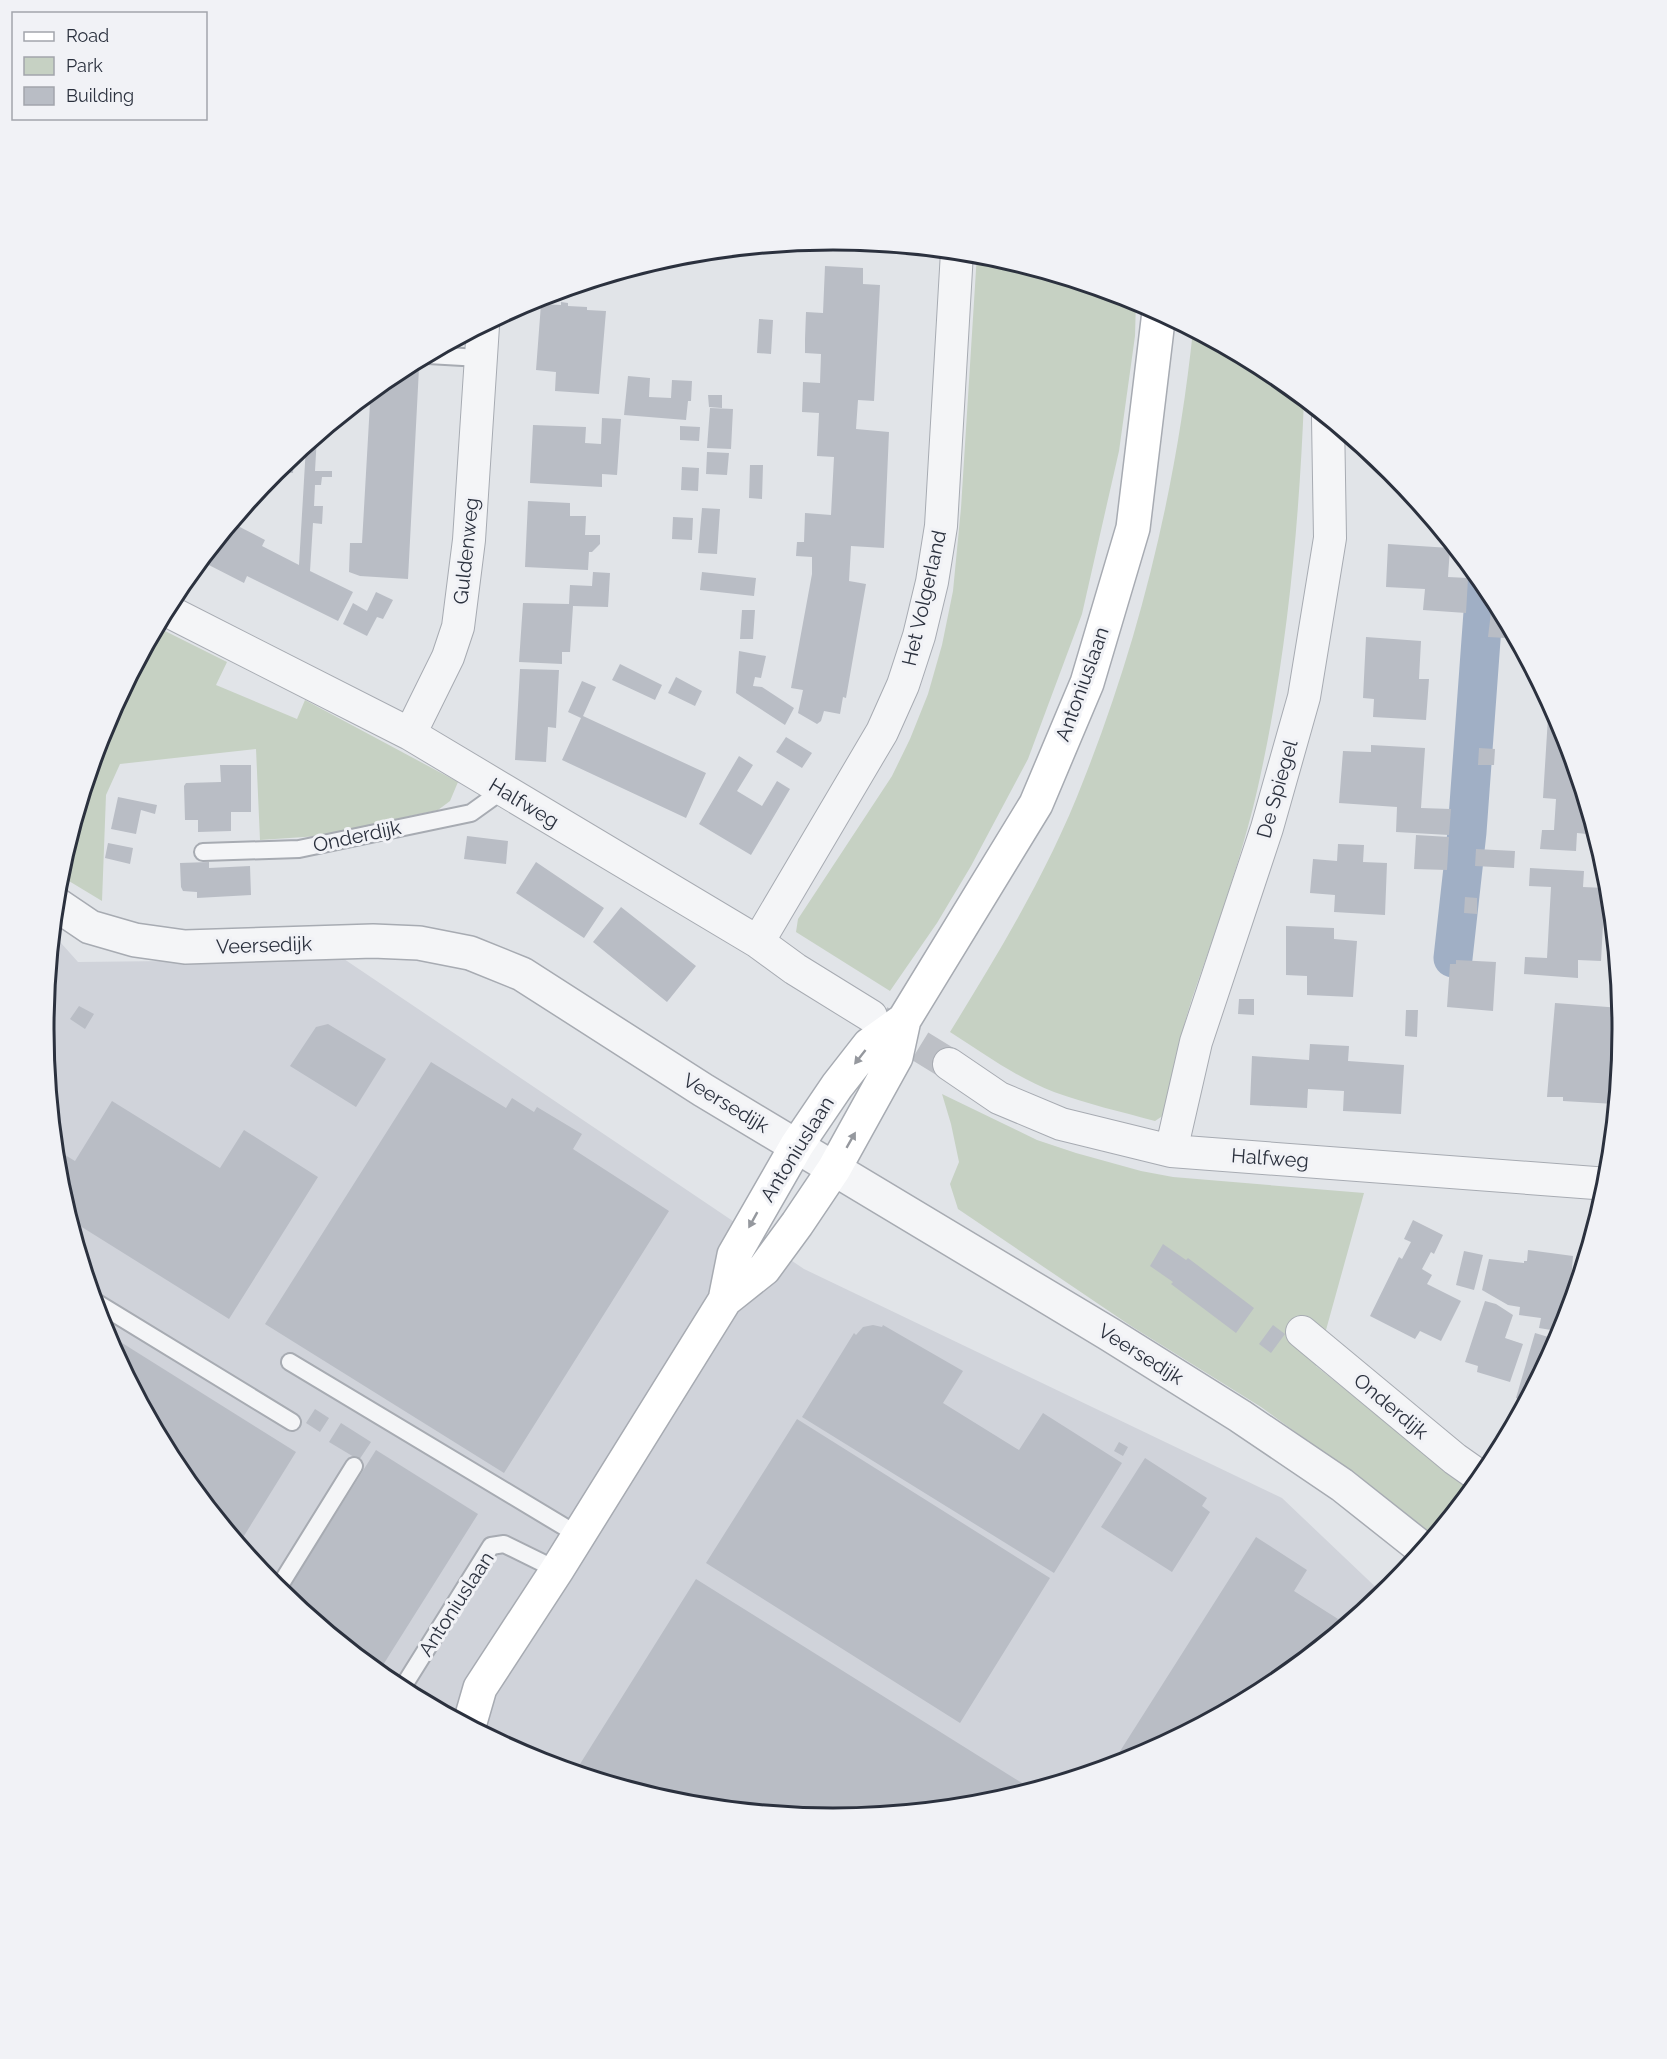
<svg xmlns="http://www.w3.org/2000/svg" width="1667" height="2059" font-family="Raleway,sans-serif">
  <style>
    .built { fill: #d0d3da }
    .green { fill: #c6d1c3 }
    .lines { fill: none; stroke-linecap: round; stroke-linejoin: round }
    .canal { stroke: #a0afc5; stroke-width: 39 }
    .building { fill: #b9bdc5 }
    .minor-tunnel { stroke: #bdc0c6; stroke-width: 32; stroke-dasharray: 32 16; stroke-linecap: butt }
    .service-casing { stroke: #a7abb2; stroke-width: 20 }
    .minor-casing { stroke: #a7abb2; stroke-width: 34 }
    .tertiary-casing { stroke: #a7abb2; stroke-width: 36 }
    .secondary-casing { stroke: #a7abb2; stroke-width: 36 }
    .service { stroke: #f4f5f7; stroke-width: 16 }
    .minor { stroke: #f4f5f7; stroke-width: 32 }
    .tertiary { stroke: #f4f5f7; stroke-width: 33 }
    .secondary { stroke: #fff; stroke-width: 33 }
    .oneway { fill: #95989e }
    .labels { text-anchor: middle; stroke-width: 6; stroke-linejoin: round; paint-order: stroke }
    .street-label { font-size: 20px; fill: #2b313e; stroke: #f1f2f6 }
    .rim { fill: none; stroke: #2b313e; stroke-width: 3 }
  </style>
  <rect width="100%" height="100%" fill="#e1e4e8"/>
  <path class="built" d="M53 934 78 962 344 959 804 1269 1282 1498 1384 1595 1272 1687 1136 1759 987 1804 833 1819 679 1804 531 1759 394 1686 275 1588 176 1468 104 1332 59 1183 44 1029Z"/>
  <path class="green" d="M977 254 988 255 1136 300 1135 336 1119 451 1082 614 1028 759 971 866 937 923 890 991 796 932 798 919 892 776 910 739 928 694 942 645 953 591 961 508Z
    M1193 330 1273 373 1304 399C1299 529 1286 664 1257 791 1245 843 1228 894 1211 944 1202 971 1191 998 1184 1026 1175 1055 1170 1085 1164 1115L1155 1121C1122 1112 1087 1104 1054 1092 1017 1078 983 1053 950 1032 1000 951 1050 868 1084 779 1141 635 1177 484 1193 330Z
    M157 627 227 662 216 685 297 719 305 700 458 782 450 801 438 810 319 836 260 840 256 749 120 764 106 795 102 901 59 875 104 727Z
    M942 1094 1037 1140 1076 1153 1141 1171 1173 1177 1364 1193 1316 1366 1472 1491 1432 1540 1320 1450 1261 1407 1131 1326 958 1209 950 1184 959 1162 951 1124Z"/>
  <g class="lines">
    <path class="canal" d="M1453 958 1467 832 1485 585"/>
  </g>
  <path class="building" d="M834 240 845 241 844 246 811 245V242Z
    M825 266 863 268V284L880 285 874 401 858 400 856 429 889 432 884 548 851 546 849 581 866 584 846 698 843 697 840 714 824 711 821 721 817 724 798 713 803 690 791 688 812 574V557L796 556 797 542H804L805 513 831 515 834 457 817 456 819 413 802 412 803 382 820 383 821 354 805 353V339L806 312 823 313Z
    M561 302 568 303V306L587 307V310L606 311 599 394 555 391 556 372 536 370 541 304 561 305Z
    M759 319 773 320 771 354 757 353Z
    M405 367 419 368 408 579 360 576 349 572 350 543H362L370 403H358L395 372Z
    M628 376 650 378 649 397 671 398 672 380 692 381 691 401H688L686 420 624 415Z
    M708 395H722V408L709 407Z
    M710 408 733 409 731 449 707 448Z
    M602 418 621 419 617 475 602 474V487L530 483 533 425 586 427 585 443 601 444Z
    M680 426 700 427 699 441 680 440Z
    M317 436 315 471H332V477H322L321 485H315L314 506H323L322 524 313 523 310 571 353 592 338 621 247 576 244 583 201 561 232 523 265 540 262 546 299 565 306 446Z
    M707 452 729 453 727 475 706 474Z
    M294 455 293 473 274 472 275 471Z
    M750 465H763L762 499 749 498Z
    M682 467 699 468 698 491 681 490Z
    M528 501 570 503V516H586L585 535H600V544L592 552H589L588 570 525 567Z
    M702 508 720 509 717 554 698 553Z
    M673 517 693 518 692 540 672 539Z
    M1388 544 1450 548 1448 577 1468 578 1466 613 1423 610 1425 589 1386 587Z
    M593 572 610 573 608 607 573 606 570 652H562V664L519 662 523 603 569 604 570 585 592 586Z
    M702 572 756 578 754 596 700 590Z
    M376 592 393 600 383 619 377 617 367 636 343 624 353 603 367 611Z
    M1493 595 1507 622 1506 638 1488 637Z
    M742 610H755L753 639H740Z
    M1366 637 1421 641 1419 679H1429L1426 720 1373 717 1374 699 1363 698Z
    M739 651 766 656 761 678 755 677 753 686 762 687 794 708 785 725 736 693Z
    M620 664 662 685 655 700 612 680Z
    M520 669 559 670 556 728 548 727 546 762 515 760Z
    M676 677 702 691 695 706 668 693Z
    M582 681 596 687 583 716 706 773 686 818 562 760 581 718 568 712Z
    M1549 701 1563 727 1596 835 1577 833 1576 851 1540 849 1542 830H1554L1556 799 1543 798Z
    M786 737 812 753 802 768 776 752Z
    M1371 745 1425 748 1421 808 1451 809 1449 835 1396 832 1397 807 1339 803 1343 751 1371 752Z
    M1479 748 1495 749 1494 765H1478Z
    M739 756 753 765 737 791 762 806 777 781 790 789 751 855 699 824Z
    M220 765H251V812H231V831L198 832V820H185L184 786 186 783 221 782Z
    M118 797 157 805 155 814 141 810 136 834 111 829Z
    M1416 835 1449 837 1447 870 1414 869Z
    M467 836 508 841 506 864 464 859Z
    M108 843 133 848 130 864 105 858Z
    M1338 844 1364 845 1363 862 1387 863 1385 915 1334 912 1335 895 1310 893 1313 859 1337 861Z
    M1476 849 1515 851 1514 868 1475 866Z
    M209 862V868L250 866 251 895 197 898V892L183 891 181 887 180 863Z
    M536 862 604 908 584 938 516 893Z
    M1530 868 1584 871 1583 887 1605 888 1601 961 1578 960V978L1524 974 1525 957 1547 958 1551 887 1529 886Z
    M1465 897 1477 898V914L1464 913Z
    M621 907 696 966 667 1002 593 942Z
    M1286 926 1334 928V939L1357 941 1353 997 1307 995V976L1286 975Z
    M1456 960 1496 962 1493 1011 1447 1007 1450 964H1456Z
    M1239 999H1254V1015L1238 1014Z
    M1555 1003 1621 1008 1615 1104 1563 1101V1097H1547Z
    M79 1006 94 1014 85 1029 70 1019Z
    M1406 1010H1418L1417 1037 1405 1036Z
    M328 1024 386 1059 356 1107 290 1066 316 1027Z
    M1310 1044 1349 1046 1348 1061 1404 1065 1401 1114 1343 1111 1344 1091 1308 1089 1307 1108 1250 1105 1252 1056 1309 1060Z
    M431 1062 506 1108 512 1098 534 1112 537 1107 582 1134 573 1149 669 1211 504 1473 265 1324Z
    M112 1101 220 1168 244 1130 318 1177 229 1319 69 1219 59 1183 55 1149 75 1161Z
    M1413 1220 1443 1235 1434 1254 1431 1252 1422 1269 1432 1275 1427 1284 1461 1301 1441 1341 1420 1331 1415 1339 1370 1316 1399 1257 1402 1259 1411 1242 1404 1239Z
    M1163 1244 1186 1260 1188 1258 1254 1308 1236 1333 1171 1284 1173 1282 1150 1266Z
    M1528 1250 1573 1256 1571 1281 1578 1282 1563 1332 1539 1328 1541 1318 1519 1315 1520 1307 1508 1305 1482 1290 1489 1259 1524 1263V1261H1527Z
    M1464 1251 1483 1255 1474 1290 1456 1285Z
    M1485 1301 1496 1304 1513 1315 1505 1338 1523 1344 1510 1382 1477 1372 1478 1366 1465 1362Z
    M873 1325 882 1327 883 1325 963 1371 943 1403 1019 1450 1043 1413 1122 1463 1054 1573 802 1417 854 1333 856 1335 863 1327Z
    M1273 1325 1285 1334 1271 1353 1259 1344Z
    M103 1331 296 1452 239 1544 176 1468Z
    M1535 1333 1555 1339 1550 1352H1552L1526 1401 1516 1398Z
    M315 1409 329 1418 320 1432 306 1423Z
    M797 1419 1050 1578 960 1723 706 1563Z
    M341 1423 371 1442 359 1460 329 1442Z
    M1119 1442 1128 1447 1123 1456 1114 1451Z
    M376 1450 478 1514 378 1673 284 1596Z
    M1145 1458 1207 1498 1202 1506 1210 1512 1172 1572 1101 1527Z
    M1256 1537 1307 1570 1294 1591 1338 1619 1320 1647 1272 1687 1136 1759 1110 1767Z
    M696 1579 1033 1790 987 1804 833 1819 679 1804 575 1772Z"/>
  <g class="lines">
    <path class="minor-tunnel" d="M879 1021 949 1064"/>
    <defs>
      <path id="service" d="M428 355 480 358
        M203 852 299 849 471 813 503 790
        M94 1301 292 1422
        M290 1362 578 1535
        M277 1590 354 1466
        M401 1690 491 1546 504 1544 557 1570"/>
      <path id="minor" d="M166 610 410 734 758 942 795 969 871 1016
        M410 734 448 657 458 627 469 540 483 326
        M758 942 882 732 903 685 919 636 932 582 941 526 957 252
        M949 1064 999 1098 1061 1124 1171 1151 1608 1184
        M1171 1151 1196 1042 1267 828 1304 697 1330 538 1328 418
        M1302 1332 1455 1459 1482 1478"/>
      <path id="tertiary" d="M56 904 90 927 135 940 185 947 373 941 419 943 470 953 522 974 703 1090 1109 1334 1240 1416 1342 1485 1424 1550"/>
      <path id="secondary" d="M725 1300 734 1255 797 1145 837 1086 869 1045 904 1020
        M469 1726 480 1688 557 1570 725 1300 764 1269 797 1224 834 1169 896 1057 904 1020 1036 804 1087 683 1133 528 1159 312"/>
    </defs>
    <use href="#service" class="service-casing"/>
    <use href="#minor" class="minor-casing"/>
    <use href="#tertiary" class="tertiary-casing"/>
    <use href="#secondary" class="secondary-casing"/>
    <use href="#service" class="service"/>
    <use href="#minor" class="minor"/>
    <use href="#tertiary" class="tertiary"/>
    <use href="#secondary" class="secondary"/>
  </g>
  <defs><path id="oneway-solid" d="M-6-.8H1V-3.2L6.5 0L1 3.2V.8H-6Z" transform="scale(1.5)"/></defs>
  <g class="oneway">
    <use href="#oneway-solid" transform="translate(860 1057) rotate(128)"/>
    <use href="#oneway-solid" transform="translate(851 1140) rotate(-60)"/>
    <use href="#oneway-solid" transform="translate(753 1220) rotate(119)"/>
  </g>
  <g class="labels">
    <g class="street-label">
      <text transform="translate(466 551) rotate(-84)" y="7">Guldenweg</text>
      <text transform="translate(924 598) rotate(-77)" y="7">Het Volgerland</text>
      <text transform="translate(1082 684) rotate(-70)" y="7">Antoniuslaan</text>
      <text transform="translate(1277 789) rotate(-74)" y="7">De Spiegel</text>
      <text transform="translate(524 803) rotate(31)" y="7">Halfweg</text>
      <text transform="translate(357 836) rotate(-12)" y="7">Onderdijk</text>
      <text transform="translate(264 945) rotate(-2)" y="7">Veersedijk</text>
      <text transform="translate(726 1103) rotate(31)" y="7">Veersedijk</text>
      <text transform="translate(797 1149) rotate(-58)" y="7">Antoniuslaan</text>
      <text transform="translate(1270 1158) rotate(4)" y="7">Halfweg</text>
      <text transform="translate(1141 1354) rotate(32)" y="7">Veersedijk</text>
      <text transform="translate(1391 1406) rotate(40)" y="7">Onderdijk</text>
      <text transform="translate(456 1604) rotate(-57)" y="7">Antoniuslaan</text>
    </g>
  </g>
  <path d="M0 0H1667V2059H0ZM54 1029a779 779 0 1 1 1558 0a779 779 0 1 1-1558 0Z" fill="#f1f2f6" fill-rule="evenodd"/>
  <path class="rim" d="M54 1029a779 779 0 1 1 1558 0a779 779 0 1 1-1558 0Z"/>
  <rect x="12" y="12" width="195" height="108" fill="#f1f2f6" stroke="#a2a5ac" stroke-width="1.5"/>
  <rect x="24" y="32" width="30" height="9" fill="#ffffff" stroke="#a2a5ac" stroke-width="1.5"/>
  <text x="66" y="42" font-size="18" fill="#2b313e">Road</text>
  <rect x="24" y="57" width="30" height="18" fill="#c6d1c3" stroke="#a2a5ac" stroke-width="1.5"/>
  <text x="66" y="72" font-size="18" fill="#2b313e">Park</text>
  <rect x="24" y="87" width="30" height="18" fill="#b9bdc5" stroke="#a2a5ac" stroke-width="1.5"/>
  <text x="66" y="102" font-size="18" fill="#2b313e">Building</text>
</svg>
